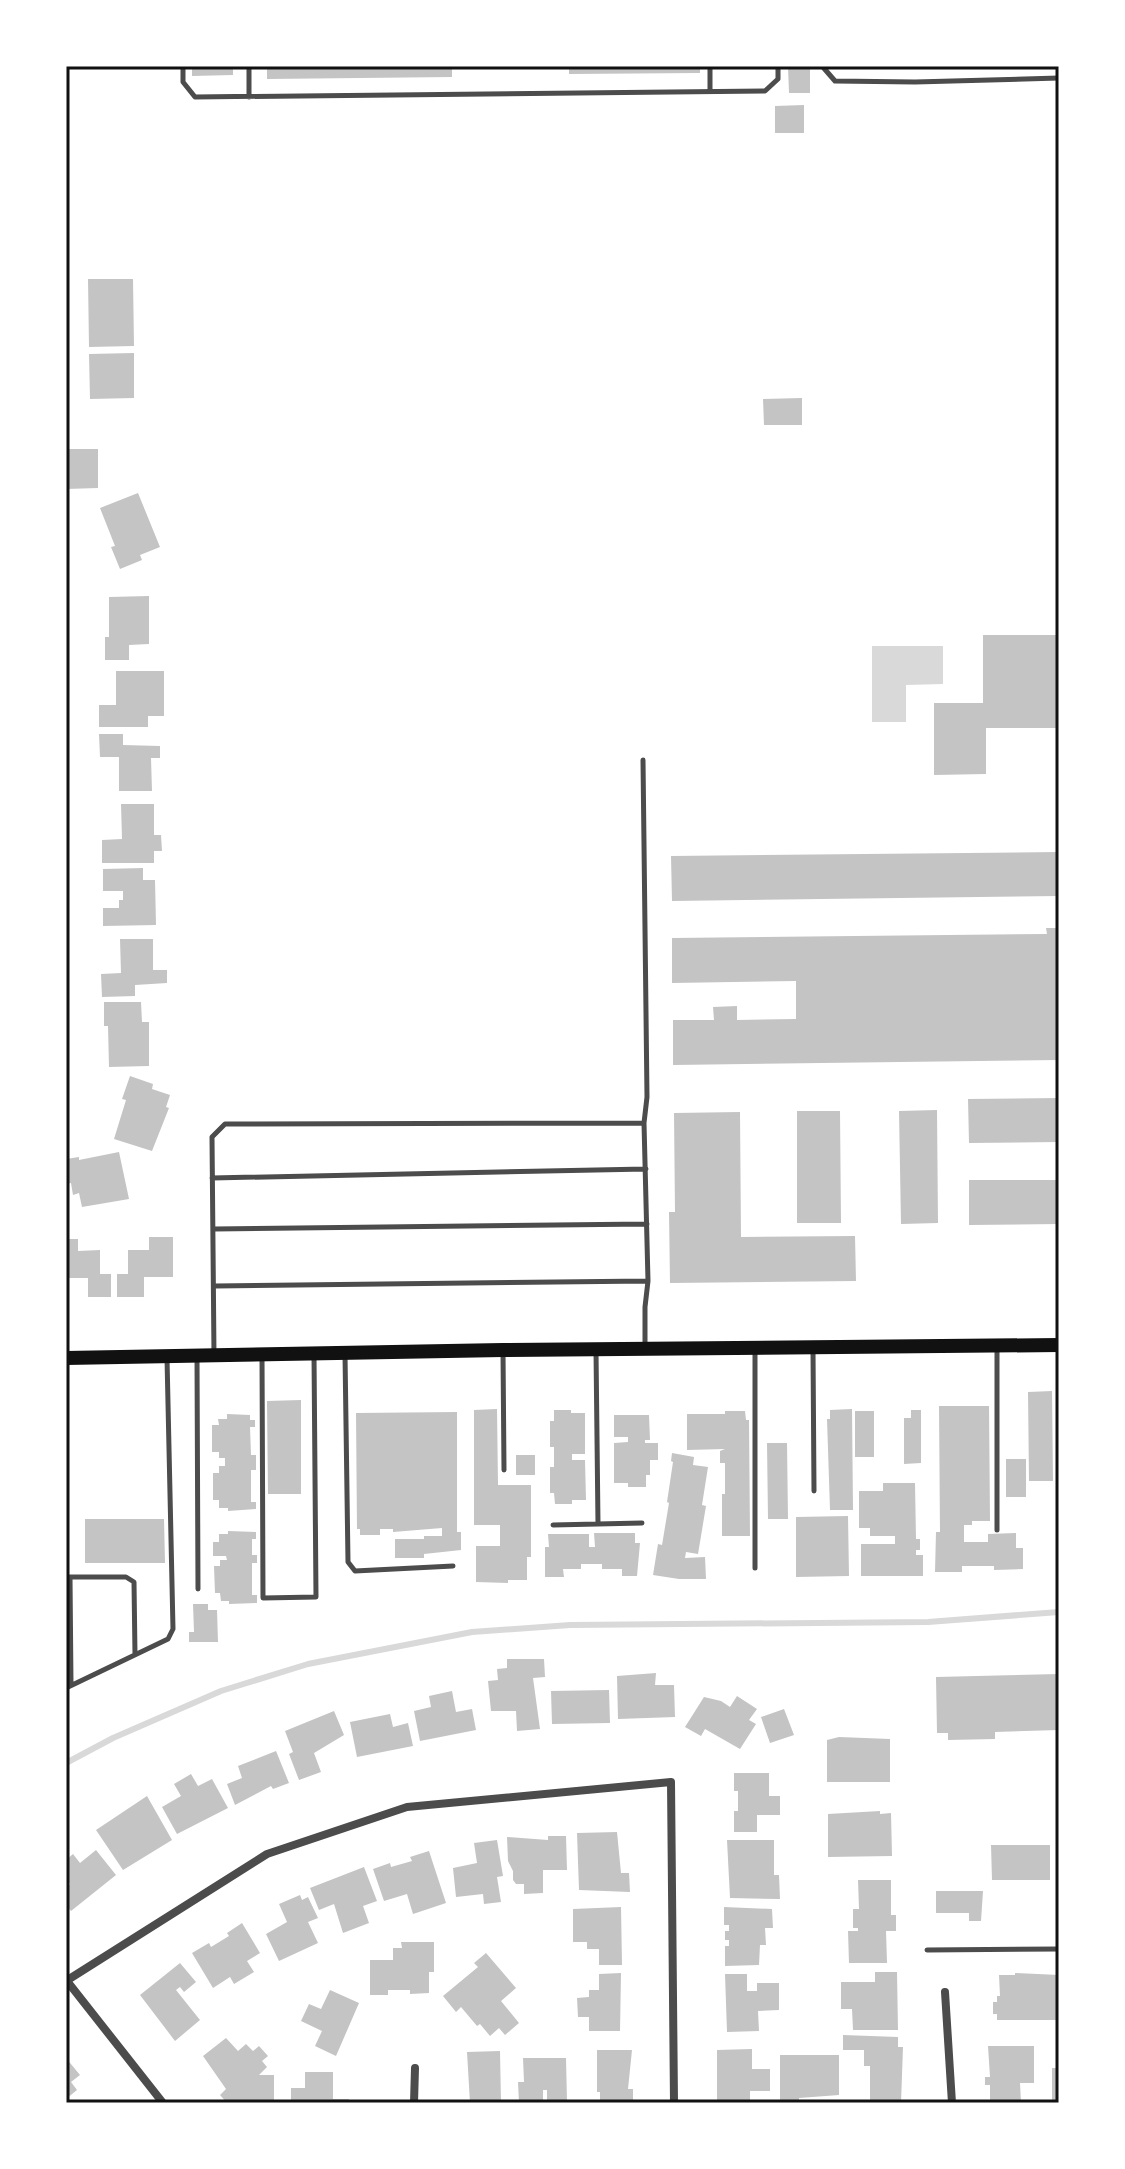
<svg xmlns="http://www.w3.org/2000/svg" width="1125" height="2169" font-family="Roboto,sans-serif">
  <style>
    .water { fill: #d9d9d9 }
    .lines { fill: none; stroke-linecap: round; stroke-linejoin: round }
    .stream { stroke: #d9d9d9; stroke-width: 6 }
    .building { fill: #c4c4c4 }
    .service { stroke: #4c4c4c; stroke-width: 5 }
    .minor { stroke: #4c4c4c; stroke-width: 8 }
    .secondary { stroke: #111; stroke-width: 14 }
    .neatline { fill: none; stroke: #111; stroke-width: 3 }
  </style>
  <rect width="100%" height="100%" fill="#fff"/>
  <path class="water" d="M872 646H943V684L906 685V722H872Z"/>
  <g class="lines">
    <path class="stream" d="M66 1763 113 1738 221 1691 308 1664 472 1632 570 1625 928 1622 1059 1612"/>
  </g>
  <path class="building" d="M192 66H233V75L192 76Z
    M267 66H452V77L267 79Z
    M569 66H700V73L569 74Z
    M788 66H810V93H789Z
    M804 105V133H775V106Z
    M88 279H133L134 346 89 347Z
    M134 353V398L90 399 89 354Z
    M802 398V425H764L763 399Z
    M66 449H98V488L66 489Z
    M138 493 160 547 140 555 142 560 120 569 111 547 115 546 100 508Z
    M149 596V644L129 645V660H105V637H109V597Z
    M983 635H1059V728H986V774L934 775V703H983Z
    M116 671H164V716H148V727H99V705H116Z
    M99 734H123V745L160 746V758H151L152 791H119V757H100Z
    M121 804H154V835H161L162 851H154V863H102V840L122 839Z
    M1059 852V896L672 901 671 856Z
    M143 868V880H155L156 925 103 926V908H119V900H123V891H103V869Z
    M1046 928H1059V1060L673 1065V1020H714L713 1007 737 1006V1020L796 1019V981L672 983V938L1047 934Z
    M120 939H153V970H167V983L135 985V996L102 997 101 974 121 973Z
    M104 1002H141L142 1022H149V1066L109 1067 108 1026H104Z
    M130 1076 153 1084 152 1089 170 1095 166 1107 169 1108 152 1151 114 1139 126 1100 122 1099Z
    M1059 1098V1142L969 1143 968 1099Z
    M937 1110 938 1223 901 1224 899 1111Z
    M797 1111H840L841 1223H797Z
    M740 1112 741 1237 855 1236 856 1281 670 1283 669 1212H675L674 1113Z
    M119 1152 129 1199 82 1207 79 1193 73 1195 71 1183 66 1184V1159L79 1157V1160Z
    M969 1180H1059V1224L969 1225Z
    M149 1237H173V1277H144V1297H117V1274H128V1250H149Z
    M66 1239H78V1251L100 1250V1274H111V1297H88V1278H66Z
    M1052 1391 1053 1481H1029L1028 1392Z
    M301 1400V1494H268L267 1401Z
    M939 1406H989L990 1521H972V1525H964V1542H988V1534L1016 1533V1548H1023V1569L994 1570V1566H962V1572H935L936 1532H940Z
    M497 1409 498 1485H531V1557H527V1580H508V1583L476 1582V1546H500V1525H474V1410Z
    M852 1409 853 1510H830L827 1419H830V1410Z
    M554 1410H571V1413H585V1454H572V1460H585L586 1500H572V1504H555L554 1493H550V1467H554V1447H550V1421H554Z
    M911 1410H921V1463L904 1464V1418H911Z
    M725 1411H745L746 1420H749L750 1536H722V1494H725V1463H720V1451L725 1449 687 1450V1414H725Z
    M855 1411H874V1457H855Z
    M457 1412V1532H461V1550L424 1554V1558H395V1539H424V1536H442V1528L393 1532V1529H380V1535H360V1529H357L356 1413Z
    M227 1414 250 1415V1420H255V1427H250L251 1455H256V1470H251V1502H256V1509L228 1511V1508H219V1500H213V1473H219V1466H225V1458H219V1452H212V1425H219L218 1419H227Z
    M614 1415H649L650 1440H645V1443H658V1460H650V1475H646V1487H628V1483H614V1443L628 1442V1437H614Z
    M767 1443H787L788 1519H768Z
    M672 1453 694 1457 693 1465 708 1467 702 1505 706 1506 698 1554 686 1552 685 1558 705 1557 706 1579H679L653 1575 658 1544 662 1545 669 1503 667 1502 673 1462 671 1461Z
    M516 1455H535V1475H516Z
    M1006 1459H1026V1497H1006Z
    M883 1483H915L916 1539H920V1550H916V1555H923V1576H861V1544H895V1536H870V1528H859V1491H883Z
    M848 1516 849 1576 796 1577V1517Z
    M85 1519H164L165 1563H85Z
    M228 1531 256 1532V1539H252V1555H257V1563H252V1595H257V1603L229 1604V1601H221L220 1593H215L214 1566H220V1560H227L226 1556H213V1542H219V1534H228Z
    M594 1533H635V1543H640L637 1576H622V1569H602V1564H581V1569H563L564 1577H545V1547H549L548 1534H589V1547H595Z
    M193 1604H208V1610H217L218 1642H189V1632H194Z
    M507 1659H544L545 1677 533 1678 540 1729 517 1731 516 1711H491L488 1681 498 1680 497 1669 507 1668Z
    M656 1673 655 1685H674L675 1717 618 1719 617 1676Z
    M1059 1674V1730L995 1732V1739L948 1740V1733H937L936 1677Z
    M609 1690 610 1723 552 1724 551 1691Z
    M452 1691 456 1712 472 1709 476 1730 420 1741 414 1711 431 1707 429 1696Z
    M737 1696 757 1709 749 1720 756 1724 740 1749 705 1729 701 1736 685 1727 704 1697 721 1701 730 1707Z
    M784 1709 794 1735 770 1743 761 1717Z
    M334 1711 344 1735 314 1753 321 1772 299 1780 289 1754 293 1752 285 1731Z
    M390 1714 393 1727 408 1723 413 1746 357 1757 350 1722Z
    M839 1737 890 1739V1782H827V1740Z
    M276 1751 289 1783 273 1789 271 1786 235 1805 227 1784 242 1778 238 1766Z
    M734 1773H769V1796H780V1815H757V1832H734V1811H738V1791H734Z
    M191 1774 198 1786 212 1779 228 1808 177 1834 162 1807 181 1796 174 1784Z
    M147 1796 172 1840 123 1870 96 1830Z
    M880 1811V1814L891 1813 892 1856 828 1857V1814Z
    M617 1832 621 1873H629L630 1892 579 1890 577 1833Z
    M548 1836H566L567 1870H543V1893L524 1894V1884H516L513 1880V1871L508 1861 507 1837 548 1840Z
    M497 1840 503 1876 497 1877 501 1902 484 1904 483 1894 456 1897 453 1868 477 1863 474 1843Z
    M727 1840H774V1875H779L780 1899 730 1898Z
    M991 1845H1050V1880H992Z
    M96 1850 116 1875 71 1911 66 1905V1888L70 1884 66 1879V1860L73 1854 80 1863Z
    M429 1851 446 1903 413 1914 407 1894 384 1901 373 1869 390 1863 391 1867 412 1861 410 1857Z
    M364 1867 377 1901 363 1906 369 1923 343 1933 334 1904 319 1910 310 1888Z
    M858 1880H891V1915H896V1931H886L887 1963H849L848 1931H858V1928H853V1909H859Z
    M936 1891H983L981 1921H969V1913H936Z
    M300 1895 302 1900 308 1897 318 1918 308 1922 318 1943 279 1961 266 1934 287 1922 279 1904Z
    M621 1907 622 1965H599V1949H587V1942H573V1909Z
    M724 1907 772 1909 773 1928H765L766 1945H760L759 1965 725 1966V1946H729V1940H725V1931H729V1925H724Z
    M242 1923 260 1953 247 1961 254 1972 234 1984 230 1977 213 1988 192 1953 209 1943 211 1947 229 1936 227 1933Z
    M401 1942H434V1972H429V1993L410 1994V1990H388V1995H370V1960H393V1948H402Z
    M486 1953 516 1988 501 2001 519 2023 505 2035 499 2028 490 2036 480 2024 477 2026 461 2007 456 2012 443 1996 478 1967 474 1963Z
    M180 1963 196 1982 184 1992 180 1987 176 1990 200 2020 175 2041 140 1995Z
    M875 1972H897L898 2030H853L852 2009H841V1982H875Z
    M621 1973 620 2031H589V2017H578L577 1998 589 1997V1990H599V1974Z
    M1015 1973 1059 1975V2020H997V2014H993V2002H997V1996H1000L999 1975H1015Z
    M725 1974H747V1991H757V1983H779V2010L758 2011 759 2031 727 2032Z
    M330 1990 359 2003 336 2056 315 2046 322 2031 301 2021 309 2004 321 2009Z
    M843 2035 898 2037V2047H903L901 2103H870V2066H864V2050H843Z
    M226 2038 238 2051 246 2044 253 2051 259 2046 268 2056 262 2061 267 2067 259 2075H274V2103H227L220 2095 226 2089 203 2056Z
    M988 2046H1034V2083H1020L1021 2103H990V2085H985V2077H990Z
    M752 2049V2069H770V2091H750V2101L717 2103V2050Z
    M597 2050H632L628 2089H633V2103H600V2092H597Z
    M500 2051 501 2103H470L467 2052Z
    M780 2055H839V2095L799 2098V2103H780Z
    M66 2058 80 2075 71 2082 77 2090 66 2099Z
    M523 2058H566L567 2102H547V2090H543V2103H519L518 2082H524Z
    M1052 2068H1059V2103H1052Z
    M305 2072H333V2099H349V2103H291V2088H305Z"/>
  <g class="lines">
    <path class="service" d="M183 66V82L195 97 765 91 778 79V66
      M822 66 835 81 915 82 1059 78
      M710 91V66
      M249 97V66
      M643 760 647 1097 644 1123
      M212 1178 646 1169
      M214 1229 647 1224
      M215 1286 648 1281
      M997 1346V1530
      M813 1349 814 1491
      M755 1350V1568
      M503 1351 504 1470
      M596 1351 598 1524
      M345 1354 348 1562 355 1571 453 1566
      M214 1355 212 1137 225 1124 644 1123 648 1281 645 1307V1346
      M262 1355 263 1598 316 1597 314 1354
      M197 1357 198 1589
      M553 1525 642 1523
      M66 1577H126L134 1582 135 1655
      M70 1577 71 1685
      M66 1688 168 1639 173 1629 167 1358
      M927 1950 1059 1949"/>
    <path class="minor" d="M66 1981 267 1854 407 1807 671 1782 674 2103
      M67 1981 163 2103
      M945 1992 952 2103
      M414 2103 415 2068"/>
    <path class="secondary" d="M66 1358 503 1350 1059 1345"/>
  </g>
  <rect width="1125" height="2169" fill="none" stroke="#ffffff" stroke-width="136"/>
  <rect x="68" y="68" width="989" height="2033" class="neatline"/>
</svg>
